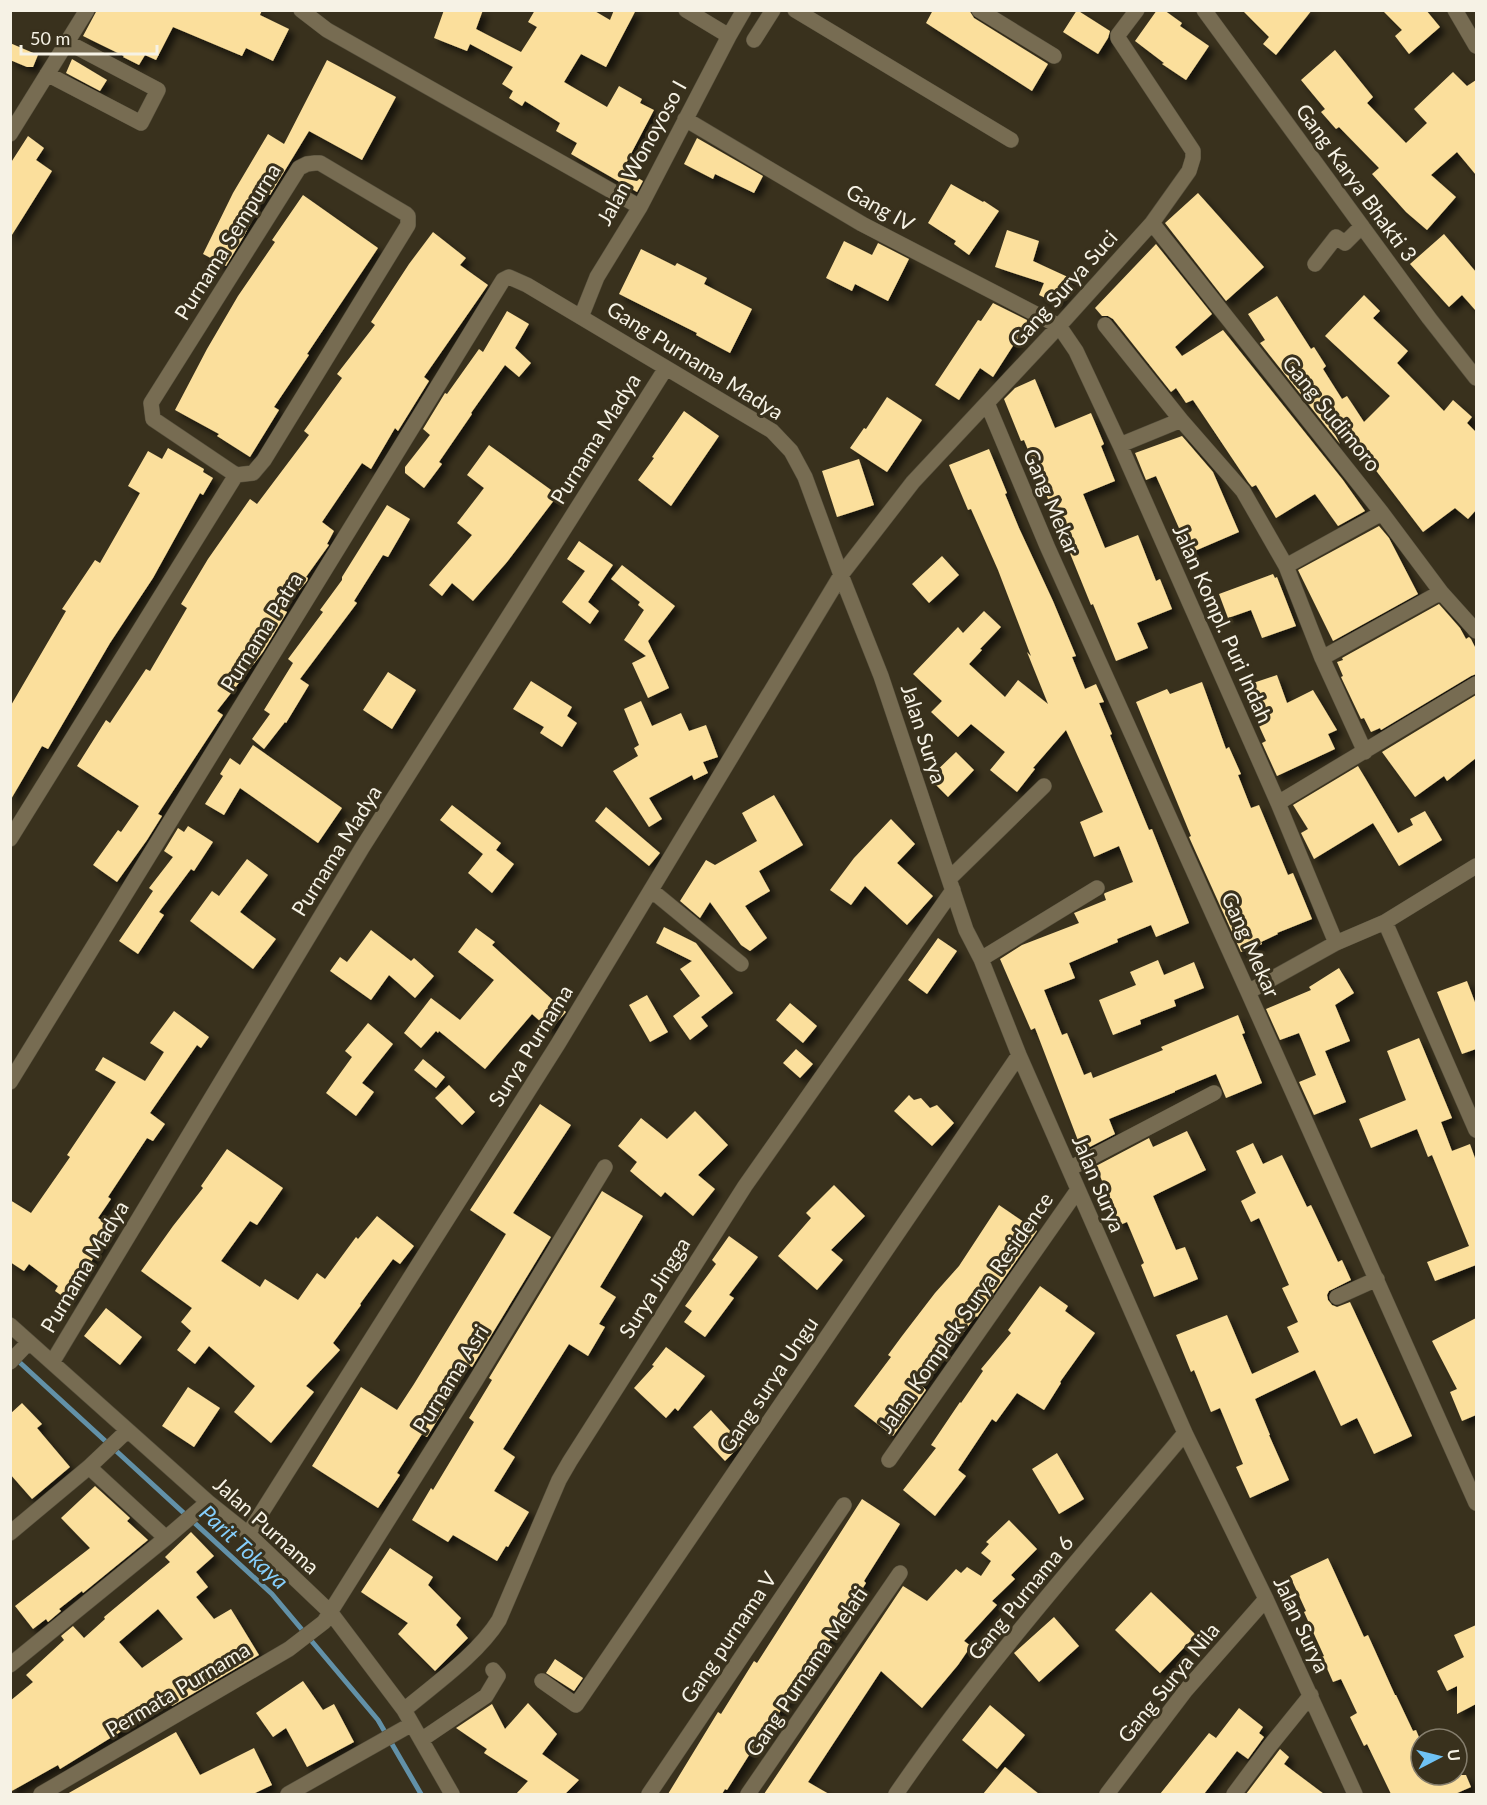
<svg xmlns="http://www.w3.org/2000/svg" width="1487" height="1805" font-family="Lato,sans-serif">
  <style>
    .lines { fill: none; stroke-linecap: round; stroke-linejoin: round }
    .stream { stroke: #6291a8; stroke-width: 5 }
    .building { fill: #fbdf9c; fill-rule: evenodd; filter: url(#shadow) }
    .minor-casing { stroke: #57503d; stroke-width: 16 }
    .minor { stroke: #776c52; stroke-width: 15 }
    .labels { text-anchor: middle; stroke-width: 6; stroke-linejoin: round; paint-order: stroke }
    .street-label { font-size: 21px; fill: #f6f2e5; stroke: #39311d }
    .water-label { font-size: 22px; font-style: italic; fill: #86cffc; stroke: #39311d }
  </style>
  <defs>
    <filter id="shadow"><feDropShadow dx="5.5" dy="5.5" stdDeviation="3" flood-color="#0009"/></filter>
  </defs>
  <rect width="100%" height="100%" fill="#39311d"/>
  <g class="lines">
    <path class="stream" d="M16 1359 272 1594 378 1720 421 1794"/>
  </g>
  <path class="building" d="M97 10H262L260 15 289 29 273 61 246 48 242 56 173 27 156 60 145 55 139 65 123 57 124 56 83 36Z
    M444 10H483L476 29 521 52 537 27 528 22 535 10H593L610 20 614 10H636L606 67 581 54 564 82 607 107 619 86 642 99 640 103 654 110 623 169 643 181 637 192 571 154 577 143 556 131 560 123 525 101 522 106 509 98 513 91 502 84 513 67 470 44 467 51 434 38Z
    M933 10H969L974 18 1048 64 1032 91 926 23Z
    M1077 10 1110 31 1108 38 1098 54 1063 32Z
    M1157 10H1164L1182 23 1180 26 1209 46 1186 80 1162 64 1164 63 1135 41Z
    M1242 10H1312L1276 55 1263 44 1269 37Z
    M1382 10H1426L1440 27 1409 54 1395 36 1402 30Z
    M10 43 38 55 33 67H27L10 60Z
    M1335 50 1373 97 1367 103 1406 143 1427 123 1414 109 1453 72 1467 86 1476 80V175L1457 152 1431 175 1456 197 1427 230 1406 212 1372 174 1379 168 1339 127 1336 129 1321 112 1325 109 1301 80Z
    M72 59 107 80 100 91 66 73Z
    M327 60 396 97 362 160 309 131 270 195 266 193 244 236 226 266 203 254 233 193 268 134 284 144Z
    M28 136 44 148 36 160 52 171 10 238V164Z
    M697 138 763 176 754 193 715 174 713 179 684 164Z
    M951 184 983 202 984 201 999 211 969 255 954 244 956 241 928 223Z
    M1198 193 1264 267 1226 301 1165 223Z
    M303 195 378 248 307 354 309 355 274 407 279 410 250 457 217 436 219 434 175 410 207 349 238 296 275 242 272 240Z
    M1007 230 1039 241 1033 261 1070 278 1058 304 1039 295 1044 283 995 267Z
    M433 232 466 258 460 265 488 285 424 377 429 381 398 431 395 428 371 469 362 463 322 522 334 531 327 544 329 545 306 577 308 578 307 581 283 610 287 612 263 652 217 711 223 715 158 814 162 816 147 840 117 882 93 865 118 830 121 832 139 806 77 766 106 720 110 723 146 669 150 671 187 608 181 604 208 559 250 499 257 504 309 435 304 431 342 378 337 374 375 325 371 322 409 264Z
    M1444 234 1476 272V311L1462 295 1449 307 1410 264Z
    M844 241 872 255 878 243 909 259 888 301 855 284 852 291 826 278Z
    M1156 244 1212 314 1175 347 1182 356 1223 330 1343 480 1365 511 1338 526 1315 494 1276 518 1256 485 1252 487 1248 482 1193 400 1186 403 1176 388 1171 392 1113 319 1108 316H1102L1095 308Z
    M641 249 675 266 677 263 707 278 704 284 752 309 730 353 696 335 697 333 619 294Z
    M1364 295 1380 311 1373 318 1408 351 1397 363 1444 411 1453 400 1472 417 1467 423 1476 432V510L1468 519 1455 508 1423 532 1345 430 1336 436 1340 444 1260 343 1265 340 1248 314 1277 296 1311 349 1314 347 1326 366 1323 369 1342 399 1347 396 1364 422 1390 396 1325 336Z
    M993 303 1029 321 993 377 980 368 959 400 935 385 978 320 981 321Z
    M507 311 529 324 515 348 531 363 519 377 505 365 471 413 472 414 439 462 442 464 424 488 405 473V467L430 435 423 429 445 393 447 394 479 349 483 352Z
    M1035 379 1055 428 1091 413 1104 444 1101 446 1115 481 1083 494 1105 548 1138 535 1156 581 1160 579 1172 609 1137 623 1148 648 1116 661 1093 604 1091 605 1024 440 1021 441 1004 399 1015 388Z
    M887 397 922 420 887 472 850 448 864 428 866 429Z
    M684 411 719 436 671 506 638 480 654 458 652 457Z
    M1182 436 1213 472 1239 532 1190 553 1156 476 1146 480 1135 453Z
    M489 445 558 495 507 562 473 601 452 583 442 596 429 585 472 535 457 523 484 488 467 475Z
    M168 448 204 469 203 472 213 478 203 495 200 493 153 578 110 643 48 749 42 746 10 801V707L66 611 62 609 95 560 100 563 140 493 128 486 148 451 162 459Z
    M989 449 1007 493 1005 494 1019 528 1053 601 1076 656 1072 657 1085 689 1096 684 1104 702 1099 703 1112 734 1110 735 1149 830 1152 829 1189 923 1156 937 1151 925 1117 939 1118 942 1069 963 1075 978 1044 990 1062 1035 1067 1033 1084 1075 1091 1072 1093 1078 1163 1050 1161 1047 1238 1015 1245 1033 1242 1034 1262 1083 1226 1098 1216 1074 1175 1091V1092L1109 1119 1115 1134 1082 1151 1035 1028 1031 1030 1000 959 1022 945 1079 923 1074 913 1106 900 1104 894 1105 893 1133 882 1119 846 1094 857 1080 822 1103 812 1066 730 1033 768 1035 769 1017 792 990 770 1005 752 971 724 958 737 931 712 942 701 913 674 958 627 963 633 984 611 1001 627 980 649 982 650 969 664 1005 697 1018 680 1048 704 1027 652 1031 656 998 570 971 509 968 510 949 465Z
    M859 459 874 505 837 517 822 471Z
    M387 505 410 519 388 557 383 555 354 601 357 603 300 679 309 685 286 723 285 722 264 749 252 739 270 714 264 710 293 663 288 659 323 612 320 610 342 580V577Z
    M1379 526 1389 538 1418 594 1333 641 1298 570Z
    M579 541 613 565 588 602 599 611 590 624 562 602 585 571 567 559Z
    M942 556 959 575 929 603 912 584Z
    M622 565 675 606 648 641 669 688 648 698 632 663 646 656 624 640 644 610 638 605 640 602 611 579Z
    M1273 574 1275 578 1277 577 1296 626 1262 638 1251 610 1228 618 1219 594Z
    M1439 604 1460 628 1466 639 1469 637 1471 639 1476 649V674L1471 676 1381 730 1380 728 1371 732 1364 718 1361 719 1341 677 1343 676 1337 662 1343 660 1342 658Z
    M388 672 416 690 392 729 363 710Z
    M1277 675 1287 703 1313 690 1337 730 1328 734 1335 749 1277 776 1262 743 1266 741 1255 717 1264 713 1253 683Z
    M531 681 572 707 567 716 577 723 562 747 540 733 544 727 513 709Z
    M1202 682 1226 749 1229 747 1241 774 1238 775 1251 808 1259 805 1288 875 1293 873 1312 919 1277 933 1278 934 1261 942 1262 944 1241 952 1189 837 1191 836 1136 702 1167 689 1170 694Z
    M1476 695V758L1447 781 1444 776 1415 797 1382 752Z
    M641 701 652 726 681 713 689 731 706 725 718 757 703 762 708 773 694 780 692 775 649 798 662 819 649 827 613 771 638 756 634 748 639 745 624 709Z
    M253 745 342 808 318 843 240 788 224 815 205 804 223 776 220 774 230 758 240 765Z
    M956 752 974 770 948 797 929 778Z
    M1358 766 1398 833 1413 825 1410 819 1425 811 1442 840 1399 866 1373 823 1314 859 1301 833 1308 829 1293 805Z
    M774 795 803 845 759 871 770 891 745 906 767 938 750 951 741 945 710 902 700 918 680 901 706 860 715 865 757 841 742 813Z
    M452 805 501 843 496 850 514 864 492 893 468 873 483 854 440 820Z
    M606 807 660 853 649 866 595 821Z
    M891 819 915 844 897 863 933 896 907 925 865 886 851 905 830 890 854 858Z
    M188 826 213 842 194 871 191 869 159 912 164 915 138 954 119 941 153 891 149 888 173 857 164 851 178 828 184 832Z
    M247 859 268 875 240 912 276 939 253 969 190 921 212 891 219 896Z
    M664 927 696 943 733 993 701 1017 708 1026 690 1040 673 1016 700 996 680 969 692 961 656 943Z
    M476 928 495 942 492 945 566 1012 550 1030 532 1014 485 1069 439 1031 438 1033 436 1031 421 1048 404 1033 431 998 460 1020 494 980 458 952Z
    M371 930 411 961 414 958 434 976 415 998 389 975 371 1000 330 971 340 957 347 962Z
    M938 938 957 951 927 994 908 980Z
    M1158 960 1164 975 1194 962 1204 988 1174 1000 1176 1006 1140 1020 1141 1024 1113 1035 1099 1000 1136 985 1130 972Z
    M1339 968 1354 993 1335 1005 1350 1041 1325 1051 1346 1102 1314 1115 1299 1082 1316 1075 1299 1033 1280 1040 1266 1009 1311 990 1309 987Z
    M1467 981 1476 1005V1049L1462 1054 1437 992Z
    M647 995 668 1032 650 1042 629 1005Z
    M790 1003 817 1026 803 1043 776 1020Z
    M174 1011 209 1037 201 1048 197 1045 150 1113 165 1124 153 1141 147 1138 108 1197 111 1199 98 1218 112 1227 68 1300 55 1291 58 1286 29 1264 24 1271 10 1262V1200L31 1213 70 1157 67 1155 116 1082 95 1070 103 1057 145 1081 164 1052 150 1043Z
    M368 1023 393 1044 362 1083 374 1092 356 1116 326 1093 352 1057 345 1051Z
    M1419 1038 1452 1118 1441 1122 1452 1151 1470 1144 1476 1161V1265L1435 1281 1427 1262 1469 1246 1432 1155 1428 1157 1417 1129 1371 1148 1359 1119 1406 1100 1387 1051Z
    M796 1049 813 1064 800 1078 783 1063Z
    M423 1059 445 1077 436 1088 414 1070Z
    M449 1085 475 1112 462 1125 435 1098Z
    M909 1095 914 1100 921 1098 930 1108 937 1105 954 1123 932 1146 894 1111Z
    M540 1104 571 1125 513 1213 551 1237 472 1367 467 1364 440 1405 445 1408 427 1437 422 1434 397 1473 400 1475 378 1508 312 1466 361 1387 397 1410 414 1384 506 1234 470 1210Z
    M695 1111 728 1145 698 1175 715 1189 693 1216 665 1192 661 1197 630 1171 637 1162 618 1146 641 1118 667 1139Z
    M1187 1131 1206 1170 1153 1196 1176 1250 1185 1247 1198 1279 1154 1297 1141 1265 1144 1263 1127 1222 1120 1225 1096 1166 1149 1138 1153 1147Z
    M1253 1143 1263 1164 1282 1155 1307 1207 1311 1205 1338 1262 1342 1260 1351 1280 1329 1291 1327 1295 1328 1300 1332 1305 1337 1307 1350 1302 1412 1436 1374 1454 1357 1418 1341 1426 1315 1370 1255 1399 1270 1435H1269L1289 1480 1250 1498 1236 1467 1243 1464 1220 1408 1211 1412 1194 1370 1191 1372 1176 1335 1227 1315 1252 1374 1299 1352 1287 1327 1298 1322 1282 1288 1289 1285 1259 1218 1251 1222 1241 1201 1256 1193 1236 1151Z
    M227 1149 283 1188 257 1225 250 1221 221 1261 260 1287 265 1279 298 1300 317 1273 325 1279 356 1237 358 1239 377 1216 414 1246 400 1264 393 1259 360 1304 361 1305 333 1343 340 1350 306 1386 314 1392 271 1443 234 1412 255 1386 209 1346 195 1364 177 1350 191 1331 181 1322 192 1308 141 1271 173 1226 203 1188 201 1186Z
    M834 1185 865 1216 831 1250 843 1260 817 1290 778 1256 811 1218 806 1213Z
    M602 1191 643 1216 600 1287 616 1297 599 1324 605 1327 588 1356 569 1344 503 1449 515 1457 494 1491 529 1512 508 1547 506 1546 497 1561 453 1535 448 1542 412 1520 431 1488 433 1490 474 1422 469 1418 492 1380 489 1378Z
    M999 1205 1037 1231 977 1317 976 1316 922 1386 926 1390 893 1436 854 1406 891 1357 888 1355 902 1336 935 1293 959 1266Z
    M729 1236 758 1257 729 1295 734 1298 705 1337 684 1322 692 1311 685 1306 716 1264 712 1260Z
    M1040 1286 1068 1306 1065 1311 1095 1333 1060 1382 1061 1383 1044 1410 1017 1393 996 1422 992 1419 958 1470 966 1476 935 1516 903 1490 936 1448 931 1445 960 1402 961 1403 983 1371 981 1369 1011 1333 1008 1330Z
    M106 1308 142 1337 120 1365 84 1336Z
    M1476 1318V1415L1462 1421 1450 1392 1457 1389 1432 1341Z
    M666 1347 705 1376 678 1411 675 1408 666 1418 634 1388 654 1366 652 1365Z
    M188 1387 220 1408 194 1447 162 1426Z
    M22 1403 42 1424 37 1428 70 1467 32 1499 10 1474V1414Z
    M711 1410 742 1444 725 1461 693 1427Z
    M1057 1453 1084 1499 1059 1514 1032 1469Z
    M95 1486 130 1518 127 1521 148 1540 83 1593 82 1591 59 1609 61 1611 48 1622 46 1619 33 1629 15 1606 90 1548 61 1518Z
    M862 1499 900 1524 864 1581 866 1583 804 1681 801 1679 765 1735 763 1733 727 1790 725 1789 722 1794H668L718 1712 721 1714 754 1661 757 1663Z
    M1009 1520 1037 1549 1011 1575 1015 1579 992 1601 997 1605 964 1641 971 1646 958 1665 922 1708 881 1671 808 1782 829 1794H764L903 1586 927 1601 956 1569 961 1573 967 1567 981 1576 991 1561 981 1553 989 1544 986 1542Z
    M191 1532 214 1556 196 1572 208 1587 196 1597 214 1619 231 1609 259 1655 172 1706 169 1702 60 1769 58 1765 10 1792V1701L33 1682 26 1675 64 1640 61 1636 73 1626 84 1638 105 1619 104 1617 170 1562 165 1557ZM158 1609 183 1639 142 1668 119 1642Z
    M390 1548 433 1577 428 1585 461 1618 456 1625 468 1638 435 1671 398 1634 408 1623 361 1592Z
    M1328 1558 1364 1637 1368 1635 1395 1695H1396L1413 1731 1416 1730 1421 1742V1775H1466L1471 1787 1455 1794H1391L1367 1744 1364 1746 1350 1717 1357 1713 1341 1679 1333 1682 1322 1657 1324 1656 1304 1612 1306 1611 1290 1576Z
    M1151 1592 1196 1635 1160 1673 1115 1630Z
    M1054 1617 1079 1646 1039 1682 1014 1653Z
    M1476 1625V1704L1457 1714V1686L1447 1691 1437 1671 1464 1657 1454 1635Z
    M555 1659 583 1678 574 1691 546 1673Z
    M303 1681 323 1710 334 1704 354 1742 307 1767 286 1728 273 1737 256 1713Z
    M528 1703 557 1734 542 1754 579 1780 565 1794H516L528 1781 484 1753 487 1749 456 1728 492 1704 505 1729Z
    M990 1705 1025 1735 997 1769 962 1740Z
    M1239 1708 1263 1727 1259 1733 1264 1737 1248 1759 1237 1751 1204 1794H1160L1209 1733 1216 1738Z
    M176 1732 200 1775 254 1748 272 1785 253 1794H67Z
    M1280 1749 1289 1757 1284 1764 1324 1794H1246Z
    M1005 1767 1039 1794H983Z"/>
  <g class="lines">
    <defs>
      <path id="minor" d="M301 10 327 30 640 207
        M686 10 729 36
        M795 10 1011 140
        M979 10 1054 56
        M1204 10 1429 318 1476 378
        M1455 10 1476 46
        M754 40 773 10
        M47 74 141 123 158 90 67 42
        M685 119 862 224 1059 326 1076 351 1120 445 1278 803 1336 943
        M10 134 87 10
        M315 163H320L406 214 408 216V225L264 460 253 473 236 475 153 419 151 403 299 168 307 164Z
        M1152 223 1382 513 1441 592 1476 631
        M1315 264 1336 237 1345 243 1362 226
        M581 317 597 277 640 207 729 36 744 10
        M1105 325 1181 420 1243 491 1286 566 1322 658 1365 752
        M987 403 1047 546 1248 992 1476 1503
        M1120 445 1181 420
        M1286 566 1382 513
        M1322 658 1441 592
        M1278 803 1476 684
        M10 839 236 475
        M949 879 1044 786
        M651 890 741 964
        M1385 922 1476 1130
        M981 959 1097 888
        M1248 992 1336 943 1385 922 1476 866
        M10 1082 503 280 509 277 527 285 772 431 791 451 805 477 841 575 881 676 966 930 981 959 1019 1055 1185 1433 1266 1599 1355 1794
        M1069 1169 1214 1093
        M1337 1297 1377 1279
        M10 1325 208 1502 248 1534 331 1613 404 1710 452 1794
        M53 1361 362 848 666 368
        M10 1362 29 1342
        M889 1460 1077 1191
        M89 1467 166 1538
        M10 1533 89 1467 127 1431
        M248 1534 558 1044 841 575 913 482 1059 326 1152 223 1189 171 1193 158V151L1118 38V35L1137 10
        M10 1665 166 1538 208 1502
        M542 1681 576 1705 1019 1055
        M404 1710C435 1684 478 1654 499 1620L559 1480 570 1461 745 1186 953 890
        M421 1740 486 1696 498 1676 493 1670
        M41 1794 289 1649 324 1622 476 1380 605 1167
        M288 1794 412 1724
        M649 1794 844 1505
        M748 1794 900 1573
        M896 1794C983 1667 1086 1551 1185 1433
        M1107 1794 1186 1690 1266 1599
        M1234 1794 1269 1747 1311 1695"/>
    </defs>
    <use href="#minor" class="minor-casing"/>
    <use href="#minor" class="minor"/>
  </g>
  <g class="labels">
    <g class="street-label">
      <text transform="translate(642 153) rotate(-61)" y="7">Jalan Wonoyoso I</text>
      <text transform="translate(1356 183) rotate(54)" y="7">Gang Karya Bhakti 3</text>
      <text transform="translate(880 208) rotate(29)" y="7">Gang IV</text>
      <text transform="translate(228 242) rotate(-58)" y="7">Purnama Sempurna</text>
      <text transform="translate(1064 289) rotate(-48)" y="7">Gang Surya Suci</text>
      <text transform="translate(695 361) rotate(32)" y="7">Gang Purnama Madya</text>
      <text transform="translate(1331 414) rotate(51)" y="7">Gang Sudimoro</text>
      <text transform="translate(596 439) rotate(-58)" y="7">Purnama Madya</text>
      <text transform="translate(1051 502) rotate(67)" y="7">Gang Mekar</text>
      <text transform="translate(1222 624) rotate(66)" y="7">Jalan Kompl. Puri Indah</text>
      <text transform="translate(262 632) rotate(-58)" y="7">Purnama Patra</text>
      <text transform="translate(923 734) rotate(72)" y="7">Jalan Surya</text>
      <text transform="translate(337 851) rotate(-58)" y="7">Purnama Madya</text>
      <text transform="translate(1250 945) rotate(66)" y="7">Gang Mekar</text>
      <text transform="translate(531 1046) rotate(-58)" y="7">Surya Purnama</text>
      <text transform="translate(1098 1184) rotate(67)" y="7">Jalan Surya</text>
      <text transform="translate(85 1267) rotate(-59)" y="7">Purnama Madya</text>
      <text transform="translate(655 1288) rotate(-58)" y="7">Surya Jingga</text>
      <text transform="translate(966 1313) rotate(-55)" y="7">Jalan Komplek Surya Residence</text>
      <text transform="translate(451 1379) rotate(-58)" y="7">Purnama Asri</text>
      <text transform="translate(769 1385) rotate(-56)" y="7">Gang surya Ungu</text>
      <text transform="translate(266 1526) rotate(42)" y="7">Jalan Purnama</text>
      <text transform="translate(1021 1598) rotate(-51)" y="7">Gang Purnama 6</text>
      <text transform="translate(1301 1625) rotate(65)" y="7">Jalan Surya</text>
      <text transform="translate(729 1638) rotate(-56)" y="7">Gang purnama V</text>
      <text transform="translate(807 1672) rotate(-56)" y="7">Gang Purnama Melati</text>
      <text transform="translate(1169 1683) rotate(-51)" y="7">Gang Surya Nila</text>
      <text transform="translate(178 1690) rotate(-31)" y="7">Permata Purnama</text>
    </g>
    <g class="water-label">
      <text transform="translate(244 1547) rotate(43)" y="8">Parit Tokaya</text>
    </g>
  </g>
  <rect width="1487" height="1805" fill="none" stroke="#f6f2e5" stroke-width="24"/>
  <g transform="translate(1439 1757) rotate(83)"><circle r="28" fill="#39311d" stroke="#857e6d" stroke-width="1.5"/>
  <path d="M0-4.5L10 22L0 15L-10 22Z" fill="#6fc2f4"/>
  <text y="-9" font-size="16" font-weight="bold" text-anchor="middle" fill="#f6f2e5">U</text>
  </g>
  <path d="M21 45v9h136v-9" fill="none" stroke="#f6f2e5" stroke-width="3"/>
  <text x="30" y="45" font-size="18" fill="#f6f2e5" stroke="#39311d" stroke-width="4.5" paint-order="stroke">50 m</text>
</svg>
